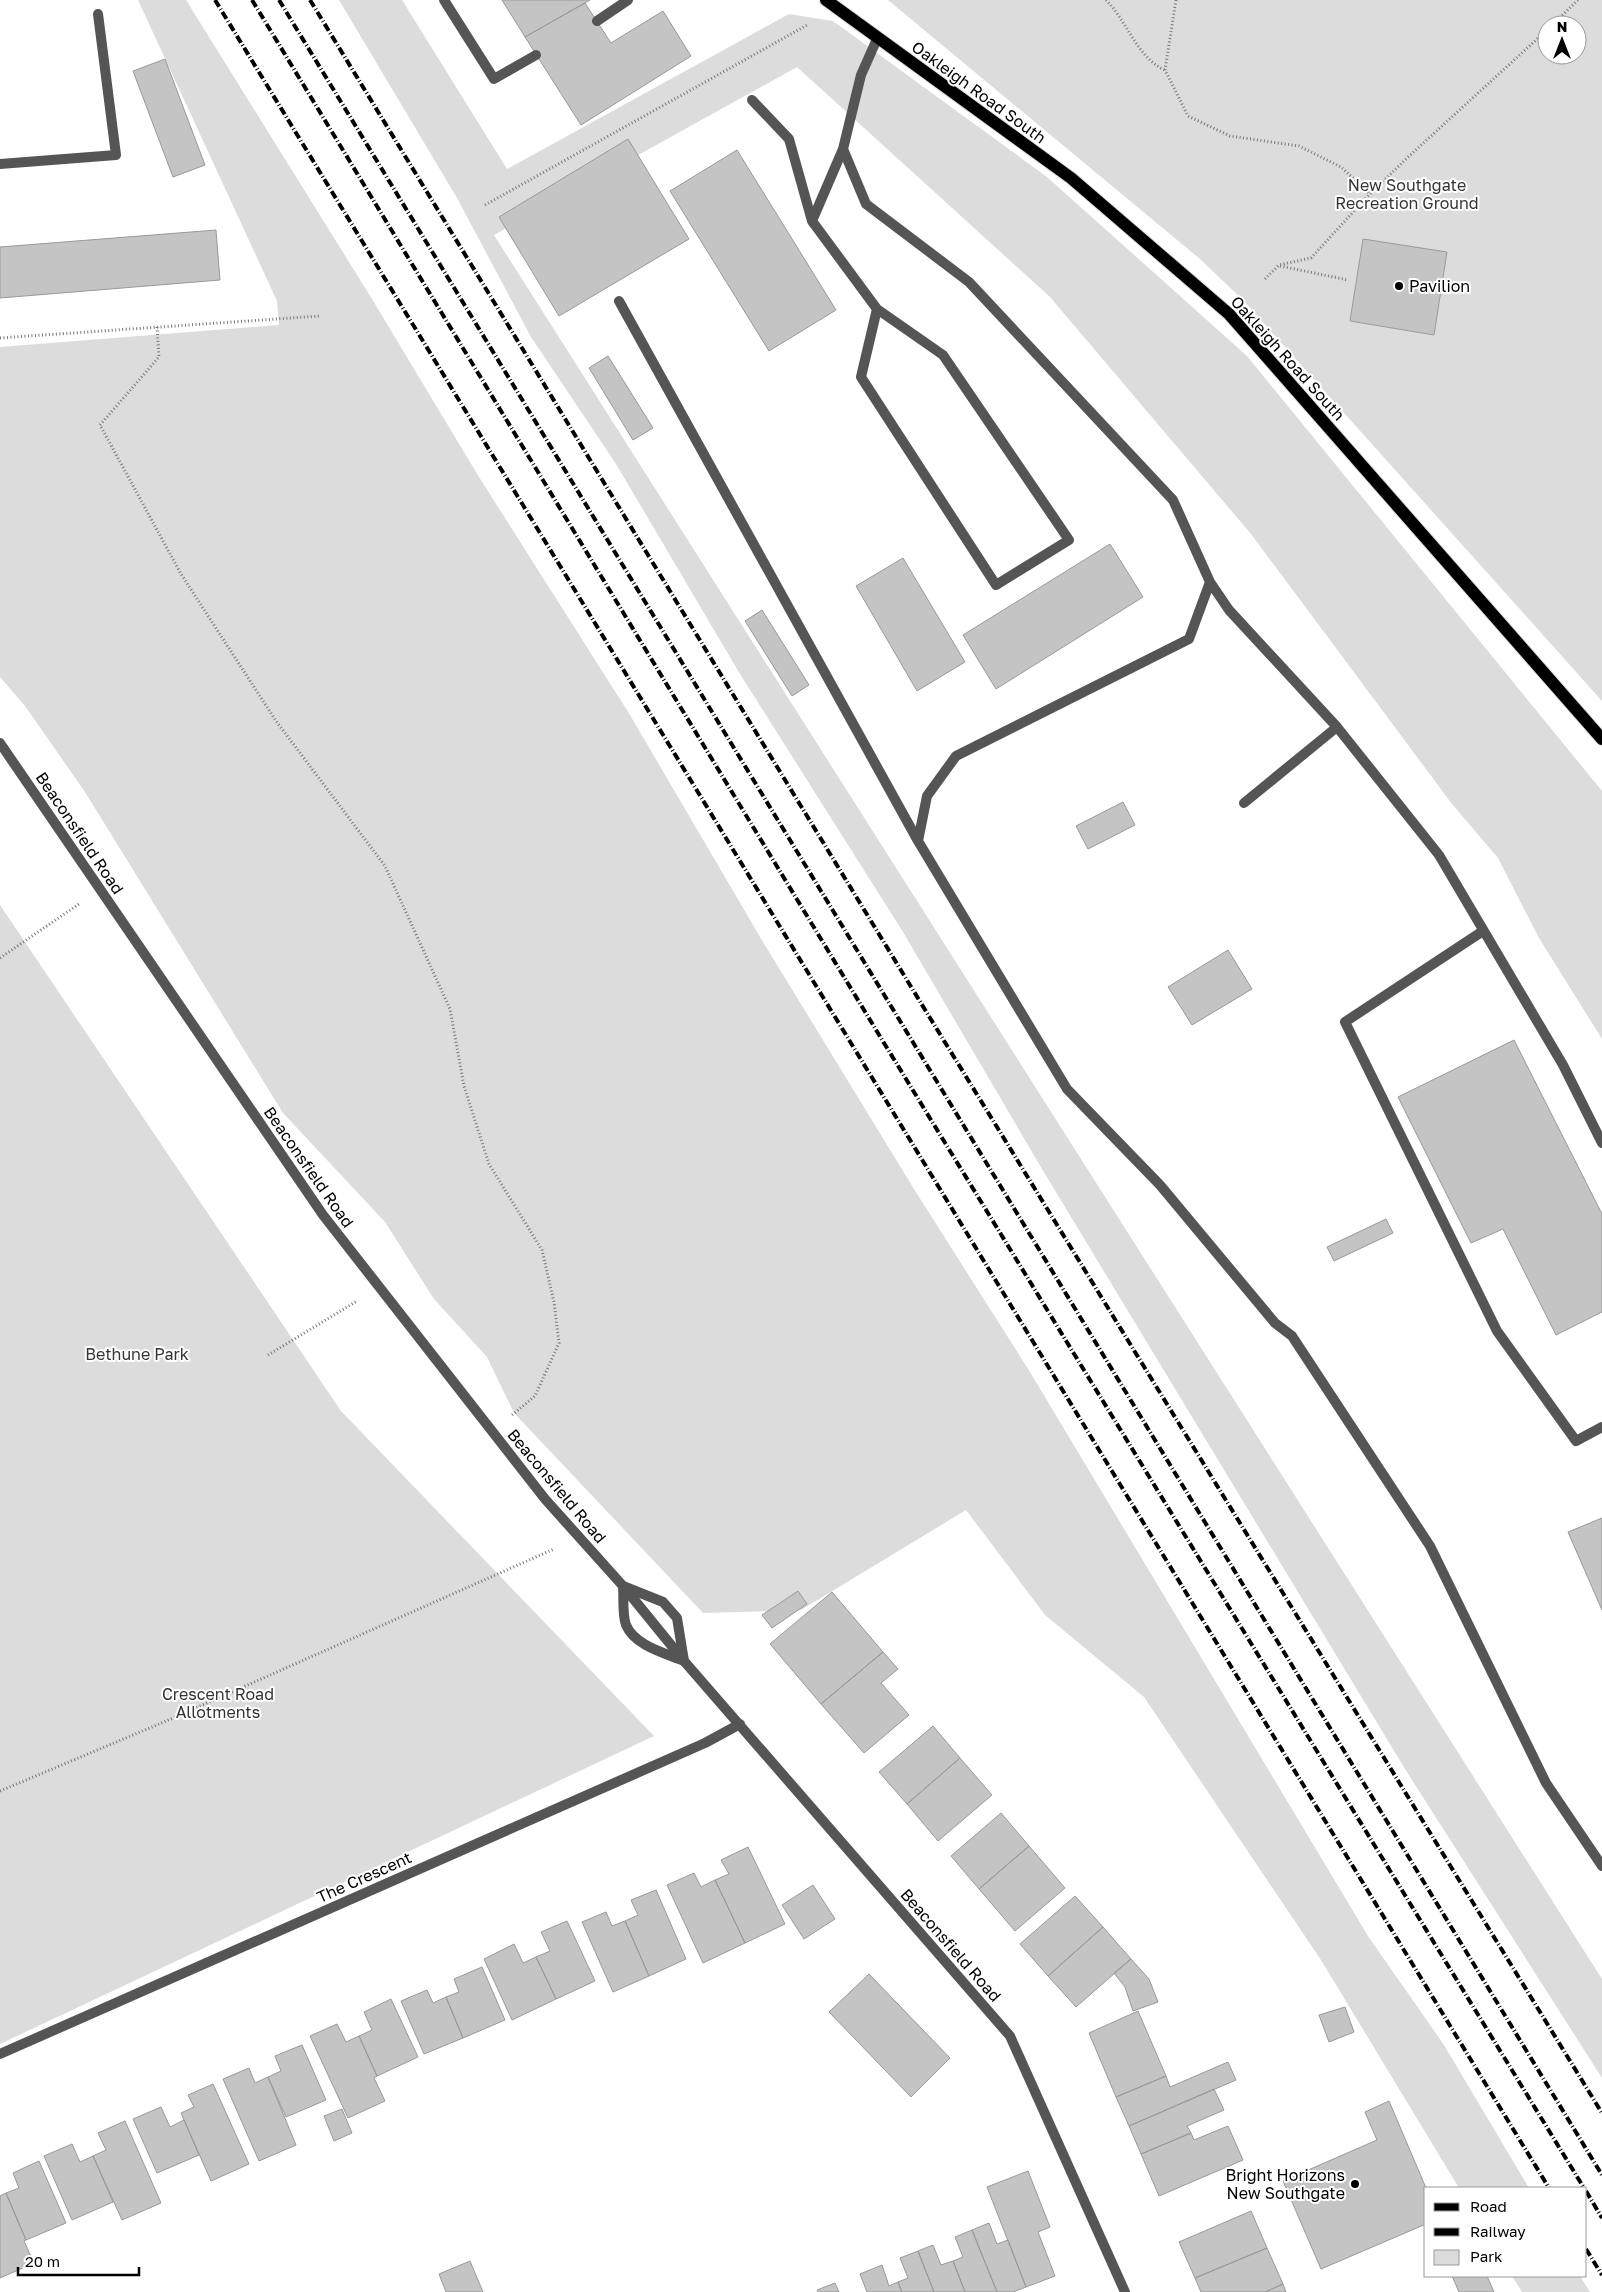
<svg xmlns="http://www.w3.org/2000/svg" width="1602" height="2292" font-family="'Golos Text',sans-serif">
  <style>
    .green { fill: #dcdcdc; fill-rule: evenodd }
    .building { fill: #c4c4c4; stroke: #999 }
    .lines { fill: none; stroke-linecap: round; stroke-linejoin: round }
    .primary-casing { stroke: #dbdbdb; stroke-width: 14 }
    .path { stroke: #777; stroke-width: 3; stroke-dasharray: 1 2.5; stroke-linecap: butt }
    .lane { stroke: #555; stroke-width: 10 }
    .street { stroke: #555; stroke-width: 10 }
    .primary { stroke: #000; stroke-width: 12 }
    .rail { stroke: #000; stroke-width: 4; stroke-dasharray: 8 2.5 1 2.5; stroke-linecap: butt }
    .poi-dot { fill: #000; stroke: #fff; stroke-width: 2 }
    .labels { text-anchor: middle; stroke-width: 4; stroke-linejoin: round; paint-order: stroke }
    .street-label { font-size: 16px; fill: #000; stroke: #fff }
    .park-label { font-size: 16px; fill: #333; stroke: #fff }
    .poi-label { font-size: 16px; fill: #000; stroke: #fff; text-anchor: start }
  </style>
  <rect width="100%" height="100%" fill="#fff"/>
  <path class="green" d="M138 0H186L372 299 479 477 630 715 763 942 914 1189 1030 1372 1368 1936 1444 2045 1529 2188H1459L1321 1960 1144 1697 1045 1615 966 1510 801 1610 703 1613 514 1413 487 1357 434 1299 385 1222 283 1113 85 792 25 706 0 677V347L279 325 277 301Z
    M339 0H402L507 169 789 14 833 21 1047 177 1247 356 1602 791V1039L1539 938 1498 858 1452 804 1251 534 1050 297 797 67 494 235 1602 1979V2078L1405 1769 1042 1169 903 932 740 674 616 464 531 337 457 198Z
    M888 0H1602V701L1243 300 1200 259ZM1547 25H1577V55H1547Z
    M0 905 341 1411 654 1736 0 2044Z
    M1512 2276H1580L1590 2292H1522Z"/>
  <path class="building" d="M502 0H590L525 37Z
    M585 3 611 43 663 11 691 56 581 125 525 37Z
    M165 59 205 165 173 177 133 71Z
    M628 139 689 239 559 316 499 217Z
    M737 150 836 310 769 351 670 191Z
    M216 230 220 280 0 298V247Z
    M1363 239 1447 252 1434 335 1350 321Z
    M608 356 653 428 633 440 589 368Z
    M1110 544 1143 597 996 689 963 635Z
    M903 558 965 662 917 691 856 586Z
    M762 610 809 685 792 696 745 621Z
    M1123 802 1135 825 1088 849 1076 826Z
    M1228 950 1252 989 1192 1025 1168 987Z
    M1514 1040 1602 1214V1312L1556 1335 1503 1229 1471 1243 1398 1097Z
    M1386 1219 1393 1233 1334 1261 1327 1247Z
    M1602 1518V1610L1568 1532Z
    M798 1591 807 1604 772 1628 762 1615Z
    M832 1592 883 1652 821 1704 770 1644Z
    M883 1652 898 1669 881 1683 909 1715 864 1753 821 1704Z
    M933 1726 960 1758 907 1804 879 1772Z
    M960 1758 992 1795 938 1841 907 1804Z
    M1001 1813 1029 1846 979 1889 951 1856Z
    M1029 1846 1065 1888 1015 1931 979 1889Z
    M748 1847 785 1924 745 1943 715 1880 729 1874 721 1860Z
    M694 1873 701 1887 715 1880 745 1943 703 1963 667 1885Z
    M813 1885 835 1919 804 1939 782 1905Z
    M656 1890 686 1959 649 1976 625 1921 638 1915 631 1900Z
    M1075 1896 1103 1927 1048 1976 1020 1944Z
    M606 1912 612 1926 625 1921 649 1976 613 1992 582 1922Z
    M567 1921 595 1981 556 1999 536 1957 550 1951 541 1932Z
    M1103 1927 1131 1959 1076 2007 1048 1976Z
    M514 1944 523 1963 536 1957 556 1999 512 2020 484 1959Z
    M1131 1959 1149 1979 1158 2002 1133 2011 1125 1987 1114 1973Z
    M482 1967 505 2020 463 2038 446 1997 459 1992 454 1979Z
    M869 1974 950 2058 911 2097 829 2012Z
    M427 1990 433 2003 446 1997 463 2038 424 2054 401 2001Z
    M391 1999 418 2057 377 2076 359 2036 372 2030 364 2012Z
    M1345 2007 1354 2032 1329 2042 1319 2015Z
    M1138 2011 1166 2076 1116 2097 1089 2033Z
    M337 2024 346 2042 359 2036 377 2076 374 2078 385 2101 348 2118 310 2036Z
    M302 2045 326 2100 286 2117 268 2077 281 2071 275 2056Z
    M1228 2062 1236 2080 1129 2126 1116 2097 1166 2076 1170 2087Z
    M249 2068 255 2083 268 2077 296 2145 259 2161 223 2079Z
    M213 2084 249 2164 211 2181 181 2113 194 2107 188 2095Z
    M1214 2089 1224 2110 1187 2126 1191 2133 1141 2154 1129 2126Z
    M1389 2101 1426 2188V2224L1321 2269 1283 2181 1377 2140 1365 2112Z
    M161 2107 170 2127 184 2120 199 2155 157 2173 133 2119Z
    M342 2109 352 2133 334 2141 324 2116Z
    M125 2121 161 2203 122 2220 93 2156 106 2150 98 2133Z
    M1228 2126 1243 2160 1159 2196 1141 2154 1191 2133 1194 2140Z
    M72 2144 80 2162 93 2156 113 2202 72 2220 44 2156Z
    M39 2161 66 2223 26 2240 6 2193 19 2188 13 2173Z
    M1028 2171 1050 2227 1038 2232 1055 2276 1026 2287 987 2187Z
    M6 2193 26 2240 24 2241 34 2263 0 2278V2196Z
    M1251 2211 1267 2248 1195 2278 1179 2242Z
    M989 2223 997 2244 1008 2240 1026 2287 1013 2292H997L972 2230Z
    M972 2230 997 2292H965L953 2261 963 2257 955 2237Z
    M933 2245 941 2265 953 2261 965 2292H934L918 2251Z
    M1267 2248 1283 2284 1265 2292H1201L1195 2278Z
    M918 2251 934 2292H902L898 2282 908 2278 900 2258Z
    M470 2261 483 2292H446L439 2274Z
    M882 2265 889 2286 898 2282 902 2292H867L860 2274Z
    M1452 2276H1487L1494 2292H1459Z
    M835 2283 839 2292H818L817 2290Z
    M1283 2284 1286 2292H1265Z"/>
  <g class="lines">
    <defs>
      <path id="primary" d="M826 0 1071 178 1229 314 1602 739"/>
    </defs>
    <use href="#primary" class="primary-casing"/>
    <path class="path" d="M1106 0C1127 21 1138 59 1165 70
      M1176 0 1165 70 1188 116 1230 136 1299 146 1341 167 1370 194
      M1552 25 1578 0
      M485 205 809 24
      M1280 266 1348 280
      M1265 279 1279 265 1311 258 1366 198 1407 158 1547 30
      M157 327 159 357 100 425 181 574 276 721 385 866 450 1009 464 1086 489 1164 542 1250 554 1302 559 1343 535 1396 512 1415
      M0 338 320 316
      M0 958 79 904
      M268 1355 357 1301
      M0 1791 171 1719 554 1549"/>
    <path class="lane" d="M444 0 494 79 536 55
      M597 21 628 0
      M877 39 861 75 843 149 866 204 969 282 1173 500 1210 582 1229 610 1337 727 1244 803
      M752 100 789 139 812 221
      M843 149 812 221 877 309 861 377 996 585 1069 540 943 355 877 309
      M0 164 116 155 98 14
      M619 301 918 841 1067 1089 1160 1185 1275 1323 1292 1336 1430 1546 1546 1783 1602 1866
      M1337 727 1439 855 1563 1065 1602 1143
      M918 841 927 796 956 756 1189 639 1210 582
      M1483 931 1345 1022 1497 1331 1576 1441 1602 1427
      M623 1586 684 1661"/>
    <path class="street" d="M0 743 323 1215 545 1499 623 1586 663 1602 677 1618 684 1661
      M623 1586C624 1597 622 1615 626 1625 635 1646 665 1653 684 1661L1010 2036 1125 2292
      M0 2054 705 1743 740 1724"/>
    <use href="#primary" class="primary"/>
    <path class="rail" d="M215 0 1549 2188
      M252 0 884 1043 1584 2188
      M279 0 1602 2175
      M310 0 927 1013 1602 2113
      M1586 2191 1602 2218
      M1586 2249 1602 2275"/>
  </g>
  <g class="poi-dot">
    <circle cx="1399" cy="286" r="5"/>
    <circle cx="1355" cy="2184" r="5"/>
  </g>
  <g class="labels">
    <g class="street-label">
      <text transform="translate(979 92) rotate(36)" y="6">Oakleigh Road South</text>
      <text transform="translate(1288 358) rotate(48)" y="6">Oakleigh Road South</text>
      <text transform="translate(80 833) rotate(56)" y="6">Beaconsfield Road</text>
      <text transform="translate(309 1167) rotate(55)" y="6">Beaconsfield Road</text>
      <text transform="translate(557 1486) rotate(50)" y="6">Beaconsfield Road</text>
      <text transform="translate(364 1877) rotate(-24)" y="6">The Crescent</text>
      <text transform="translate(951 1945) rotate(49)" y="6">Beaconsfield Road</text>
    </g>
    <g class="park-label">
      <text x="1407" y="191">New Southgate<tspan x="1407" dy="18">Recreation Ground</tspan></text>
      <text x="137" y="1360">Bethune Park</text>
      <text x="218" y="1700">Crescent Road<tspan x="218" dy="18">Allotments</tspan></text>
    </g>
    <g class="poi-label">
      <text x="1409" y="292">Pavilion</text>
      <text x="1345" y="2181" text-anchor="end">Bright Horizons<tspan x="1345" dy="18">New Southgate</tspan></text>
    </g>
  </g>
  <rect x="1424" y="2187" width="162" height="90" fill="#ffffff" stroke="#999999"/>
  <rect x="1434" y="2203" width="25" height="8" fill="#000000" stroke="#999999"/>
  <text x="1470" y="2212" font-size="15" fill="#000000">Road</text>
  <rect x="1434" y="2228" width="25" height="8" fill="#000000" stroke="#999999"/>
  <text x="1470" y="2237" font-size="15" fill="#000000">Railway</text>
  <rect x="1434" y="2250" width="25" height="15" fill="#dcdcdc" stroke="#999999"/>
  <text x="1470" y="2262" font-size="15" fill="#000000">Park</text>
  <g transform="translate(1562 40)"><circle r="24" fill="#ffffff" stroke="#999999"/>
  <path d="M0-4L9 19L0 12L-9 19Z" fill="#000000"/>
  <text y="-8" font-size="14" font-weight="bold" text-anchor="middle" fill="#000000">N</text>
  </g>
  <path d="M18 2267v8h121v-8" fill="none" stroke="#000000" stroke-width="2.5"/>
  <text x="25" y="2267" font-size="15" fill="#000000" stroke="#ffffff" stroke-width="4" paint-order="stroke">20 m</text>
</svg>
